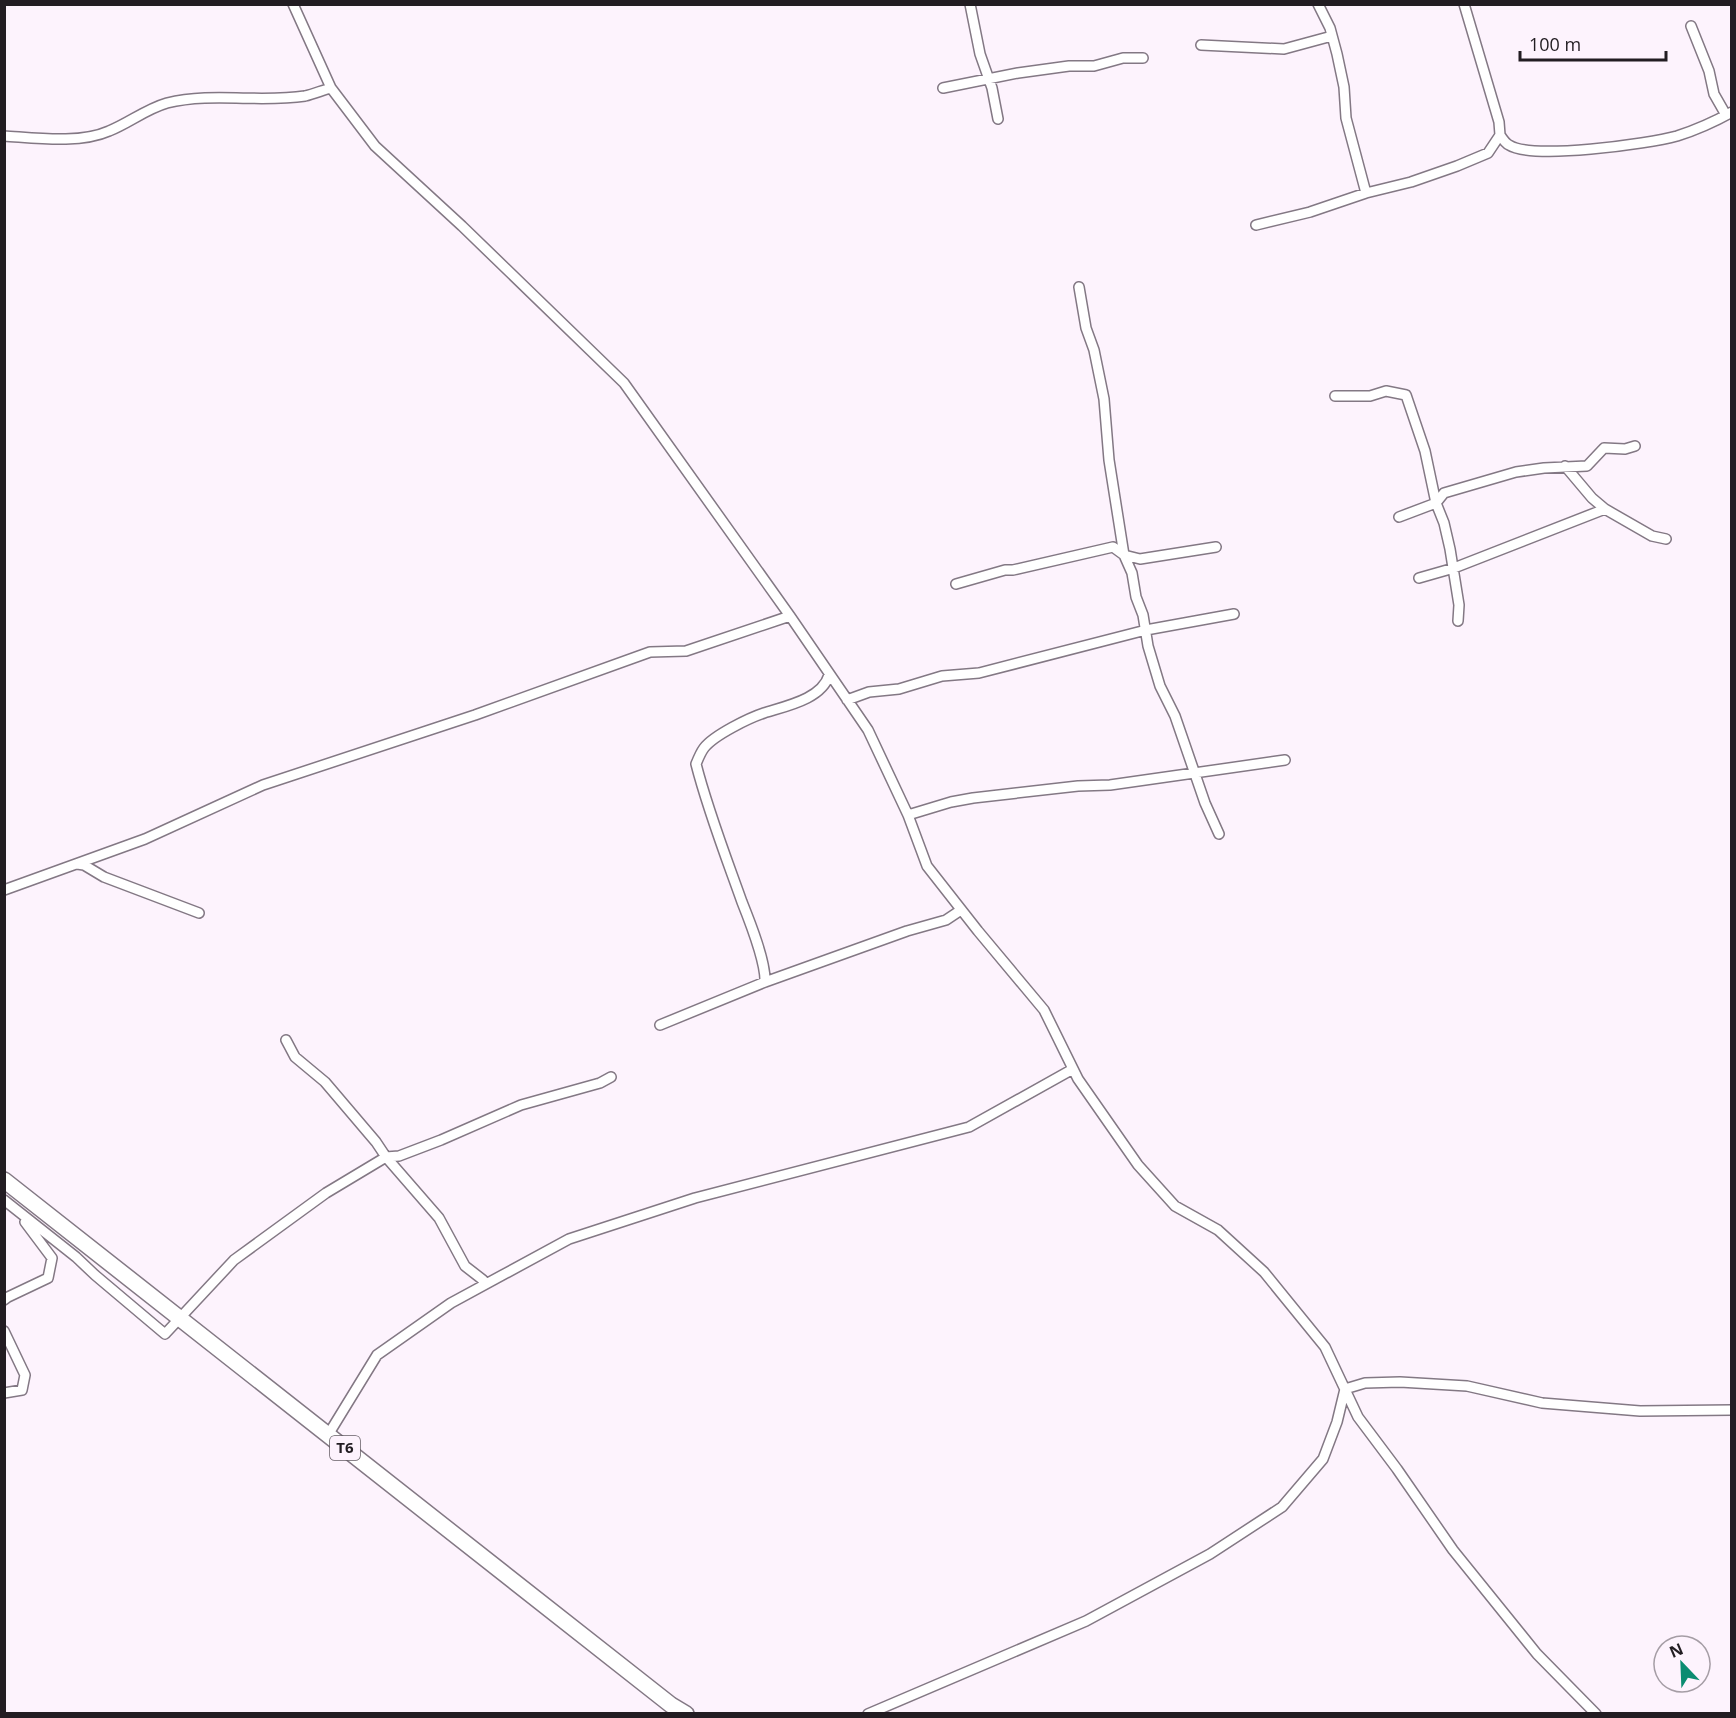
<svg xmlns="http://www.w3.org/2000/svg" width="1736" height="1718" font-family="'Open Sans',sans-serif">
  <style>
    .lines { fill: none; stroke-linecap: round; stroke-linejoin: round }
    .minor-casing { stroke: #837884; stroke-width: 12 }
    .highway-casing { stroke: #837884; stroke-width: 18 }
    .minor { stroke: #fff; stroke-width: 9 }
    .highway { stroke: #fff; stroke-width: 15 }
    .labels { text-anchor: middle; stroke-width: 4.5; stroke-linejoin: round; paint-order: stroke }
    .shield { fill: #fdf3fd; stroke: #645d64; stroke-width: 1.5 }
    .shield-label { font-size: 15px; font-weight: bold; fill: #221d22 }
  </style>
  <rect width="100%" height="100%" fill="#fdf3fd"/>
  <g class="lines">
    <defs>
      <path id="minor" d="M293 4 331 88 375 146 462 226 624 383 790 616 868 730 908 815 927 866 978 931 1044 1010 1078 1079 1138 1165 1175 1206 1218 1230 1264 1272 1325 1347 1358 1417 1397 1469 1453 1550 1537 1654 1596 1714
        M970 4 980 54 992 88 998 119
        M1318 4 1330 28 1337 54 1344 87 1346 118 1366 193
        M1691 26 1709 71 1714 94 1726 115
        M1201 45 1284 49 1332 36
        M943 88 1018 73 1069 66H1094L1123 58H1143
        M1500 135C1502 138 1505 143 1509 145 1532 160 1648 144 1677 136 1696 130 1714 122 1732 112
        M4 136C36 138 80 144 109 131 129 123 146 109 167 103 212 92 260 103 305 96 314 94 323 90 331 88
        M1256 225 1310 212 1366 193 1411 182 1457 166 1488 153 1500 135 1499 122 1464 4
        M1079 287 1086 328 1094 350 1104 399 1109 460 1124 555 1140 559 1216 547
        M1335 396H1370L1386 391 1406 395 1425 451 1436 503 1444 523 1450 549 1459 605 1458 621
        M1605 509 1652 536 1666 539
        M1399 517 1436 503 1444 493 1516 472 1544 468 1587 466 1604 448 1625 449 1635 446
        M1419 578 1454 568 1605 509 1592 498 1565 466
        M956 584 1005 570H1013L1113 547 1124 555 1132 573 1136 597 1143 615 1148 646 1160 686 1175 716 1205 803 1219 834
        M847 700 869 692 899 689 942 676 979 673 1146 630 1234 614
        M908 815 951 802 973 798 1078 786 1110 785 1285 760
        M77 864 84 865 104 877 199 913
        M4 890 145 839 263 785 475 715 650 652 686 651 790 616
        M765 982 907 931 946 920 961 910
        M660 1025 765 982C766 962 750 922 742 902 726 857 708 811 696 764 698 759 701 752 704 748 714 735 749 718 764 713 786 706 822 699 829 675
        M286 1040 295 1057 325 1082 376 1142 386 1157 439 1218 465 1266 483 1280
        M4 1200 76 1257 95 1275 165 1334 234 1260 326 1193 386 1157 399 1156 441 1140 521 1105 600 1083 611 1077
        M4 1300 8 1297 48 1278 52 1258 25 1222
        M4 1331 25 1375 22 1390 4 1393
        M328 1435 377 1355 451 1303 569 1239 695 1198 969 1127 1073 1069
        M868 1714 1086 1621 1210 1554 1282 1507 1323 1459 1337 1422 1345 1389 1365 1383 1400 1382 1467 1386 1542 1403 1640 1411 1732 1410"/>
      <path id="highway" d="M4 1180 671 1705 686 1714"/>
    </defs>
    <use href="#minor" class="minor-casing"/>
    <use href="#highway" class="highway-casing"/>
    <use href="#minor" class="minor"/>
    <use href="#highway" class="highway"/>
  </g>
  <g class="labels">
    <rect class="shield" x="330" y="1436" width="30" height="24" rx="4.5"/>
    <g class="shield-label">
      <text x="345" y="1453">T6</text>
    </g>
  </g>
  <rect width="1736" height="1718" fill="none" stroke="#221d22" stroke-width="12"/>
  <g transform="translate(1682 1664) rotate(337)"><circle r="28" fill="#fdf3fd" stroke="#a59da5" stroke-width="1.5"/>
  <path d="M0-4.5L10 22L0 15L-10 22Z" fill="#0b8c71"/>
  <text y="-9" font-size="16" font-weight="bold" text-anchor="middle" fill="#221d22">N</text>
  </g>
  <path d="M1520 51v9h146v-9" fill="none" stroke="#221d22" stroke-width="3"/>
  <text x="1529" y="51" font-size="18" fill="#221d22" stroke="#fdf3fd" stroke-width="4.5" paint-order="stroke">100 m</text>
</svg>
